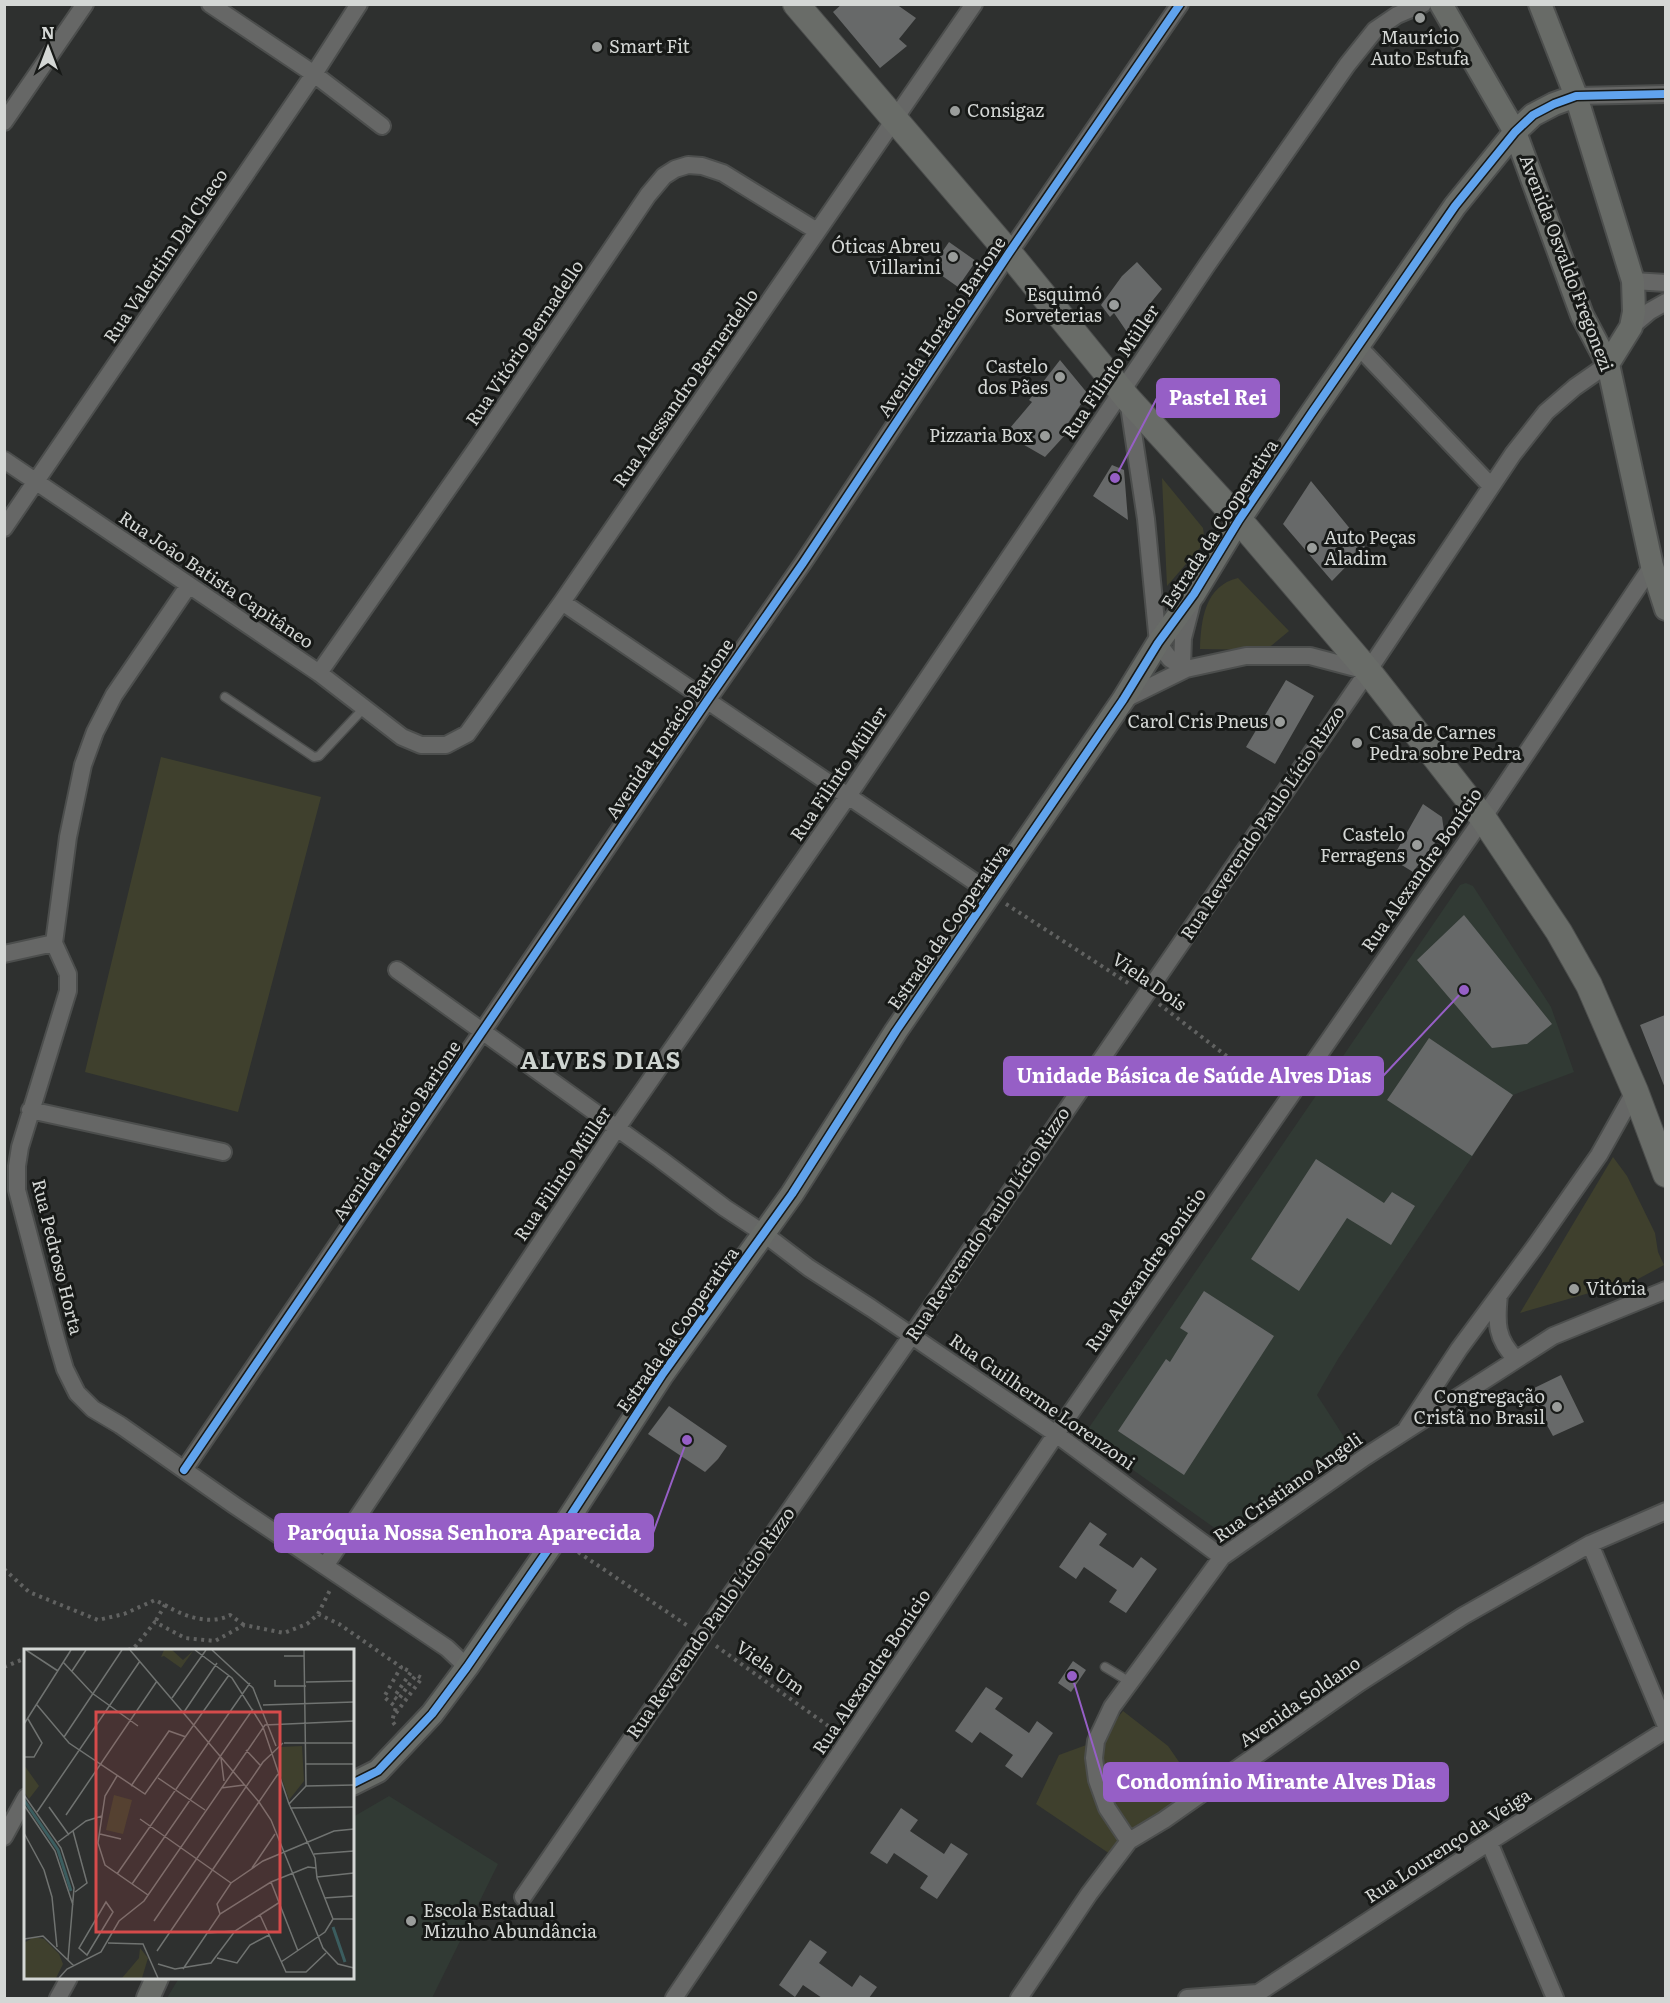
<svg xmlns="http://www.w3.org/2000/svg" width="1670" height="2003" font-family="Literata,serif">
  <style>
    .built { fill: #313a34 }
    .green { fill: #3f402d }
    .building { fill: #676969 }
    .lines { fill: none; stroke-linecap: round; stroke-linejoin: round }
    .lane-casing { stroke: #4c4e4d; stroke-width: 11 }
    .street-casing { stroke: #4c4e4d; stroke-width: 20 }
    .secondary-casing { stroke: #4c4e4d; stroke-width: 26 }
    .primary-casing { stroke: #4c4e4d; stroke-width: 28 }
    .path { stroke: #616261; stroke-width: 4; stroke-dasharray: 3 4.5; stroke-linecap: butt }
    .lane { stroke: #666766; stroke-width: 8 }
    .street { stroke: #666766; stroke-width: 16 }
    .secondary { stroke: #686b67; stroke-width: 22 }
    .primary { stroke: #696c68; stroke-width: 26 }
    .cycleway-casing { stroke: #171917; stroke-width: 11 }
    .cycleway { stroke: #60a3ed; stroke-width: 8 }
    .poi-dot { fill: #9a9d9b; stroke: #171917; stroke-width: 2 }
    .labels { text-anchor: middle; stroke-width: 6; stroke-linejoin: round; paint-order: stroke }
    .poi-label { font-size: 18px; fill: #d4d7d5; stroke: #171917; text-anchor: end }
    .street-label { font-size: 18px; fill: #d4d7d5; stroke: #171917 }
    .district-label { font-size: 24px; font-weight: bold; letter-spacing: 1.5px; fill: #ced4d0; stroke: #171917 }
    .inset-river { fill: none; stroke: #3b5d5f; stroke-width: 3 }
    .inset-road { fill: none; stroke: #707371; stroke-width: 1.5 }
    .view { fill: #d64b4b; fill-opacity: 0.15; stroke: #d64b4b; stroke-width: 3 }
    .inset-edge { fill: none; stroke: #d4d7d5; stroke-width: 3 }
    .leader { fill: none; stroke: #965fc6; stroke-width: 2 }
    .callout-dot { fill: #965fc6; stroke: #171917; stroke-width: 2 }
    .callout { fill: #965fc6; stroke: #965fc6; stroke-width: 2 }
    .callout-label { font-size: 20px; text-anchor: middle; font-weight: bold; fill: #fff }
  </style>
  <rect width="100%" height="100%" fill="#2e302f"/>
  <path class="built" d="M1466 883 1473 886 1551 1007 1574 1072 1513 1095 1338 1359 1317 1395 1346 1440 1231 1527 1223 1531 1216 1529 1091 1440 1088 1434V1429L1460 885Z
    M389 1796 498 1864 432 1998H167L179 1978H352L353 1817Z"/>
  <path class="green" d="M1162 478 1203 528 1205 542 1167 586Z
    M1238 578 1289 631 1266 650 1200 649C1201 619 1205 586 1238 578Z
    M161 757 321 797 238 1112 85 1072Z
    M1613 1157 1627 1176 1655 1233 1658 1252 1664 1265 1638 1279 1520 1313Z
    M1123 1711 1168 1746 1204 1798 1116 1858 1036 1804 1059 1755 1100 1740Z"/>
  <path class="building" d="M842 4H896L916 18 899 39 907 46 880 68 833 12Z
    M949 242 976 261 958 287 931 268Z
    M1137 262 1162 289 1127 332 1114 313 1110 317 1101 305 1122 276Z
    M1060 360 1088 394 1062 432 1066 434 1045 457 1005 434 1032 402 1029 400Z
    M1112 465 1124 470 1128 520 1093 496Z
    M1311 481 1365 547 1332 581 1283 524Z
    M1286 680 1314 696 1275 764 1246 747Z
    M1423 804 1442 817 1444 831 1413 872 1392 859Z
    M1464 915 1552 1024 1527 1044 1492 1048 1417 960Z
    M1665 1015V1088L1640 1025Z
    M1429 1038 1513 1095 1472 1156 1387 1100Z
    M1316 1159 1384 1203 1392 1192 1415 1206 1391 1245 1347 1218 1299 1291 1251 1259Z
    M1204 1291 1274 1336 1184 1475 1118 1431 1166 1359 1170 1362 1188 1333 1180 1328Z
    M1561 1375 1584 1422 1553 1436 1528 1391Z
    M669 1406 727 1446 718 1459 705 1472 648 1434Z
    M1090 1522 1107 1534 1099 1545 1133 1568 1141 1557 1157 1569 1126 1613 1109 1602 1117 1590 1084 1567 1076 1579 1059 1567Z
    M1073 1661 1086 1670 1071 1692 1058 1683Z
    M986 1687 1003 1698 995 1709 1029 1733 1037 1721 1053 1733 1022 1778 1005 1766 1013 1755 980 1732 972 1743 955 1731Z
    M901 1808 918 1820 910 1831 944 1854 951 1843 968 1854 937 1899 920 1888 928 1876 894 1853 887 1864 870 1853Z
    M810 1940 827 1952 819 1963 852 1987 860 1975 877 1987 869 1998H822L803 1985 795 1997 779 1985Z"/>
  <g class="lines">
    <defs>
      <path id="lane" d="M225 697 314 757 319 756 364 708
        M1105 1667 1130 1682"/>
      <path id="street" d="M210 4 314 74 382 126
        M1576 96 1666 94
        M4 122 85 4
        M1633 281 1666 283
        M1631 327 1650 311 1666 302
        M1358 346 1491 486
        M1128 399 1146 519 1158 643 1170 659 1186 669
        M4 460 319 673 402 737 421 745H446L467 734 562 602 974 4
        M4 528 314 74 359 4
        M189 585 114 695 95 732 83 765 68 837 54 943 68 974V991L20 1147 17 1166V1190L57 1342 65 1369 77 1393 93 1409 120 1425 234 1505 447 1648 467 1667
        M562 602 991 893
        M1182 666 1183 638 1192 603
        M319 673 478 446 648 195 664 176 675 169 688 165 702 166 723 173 817 231
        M1123 700 1186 669 1246 656H1310L1367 671
        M4 954 54 943
        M397 970 660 1159 725 1208 763 1233 809 1268 871 1308 1056 1434 1222 1557
        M30 1110 223 1152
        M1499 1295C1496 1323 1496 1339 1516 1359
        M1407 1428 1459 1349 1536 1245 1599 1155 1635 1091
        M184 1470 707 701 803 563 1009 253 1180 4
        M1590 1544 1666 1726
        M325 1566 617 1128 848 796 1207 265 1347 65 1375 30 1397 15 1423 4
        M4 1837 26 1797
        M1129 1841 1107 1808 1097 1780 1094 1758 1096 1741 1112 1707 1222 1557 1365 1457 1553 1336 1666 1290
        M1489 1842 1555 1998
        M523 1897 702 1636 912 1335 1368 671 1513 454 1546 412 1575 387 1608 364
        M58 1998 69 1978
        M674 1998 1056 1434 1483 818 1652 566
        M1019 1998 1089 1894 1129 1841 1164 1820 1359 1683 1463 1616 1590 1544 1666 1511
        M1187 1998 1258 1993
        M1254 1998 1258 1993 1489 1842 1666 1730"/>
      <path id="secondary" d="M1441 4 1515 132 1582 315 1608 364 1652 566 1666 609
        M1540 4 1576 96 1633 281 1634 312 1631 327 1608 364
        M352 1784 378 1771 432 1714 467 1667 556 1538 662 1375 792 1194 896 1031 1123 700 1158 643 1194 594 1239 520 1313 411 1455 206 1515 132 1533 115 1554 104 1576 96
        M148 1998 157 1978"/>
      <path id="primary" d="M796 4 1009 253 1128 399 1239 520 1368 671 1483 818 1559 932 1589 985 1635 1091 1666 1174"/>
    </defs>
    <use href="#lane" class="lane-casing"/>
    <use href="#street" class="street-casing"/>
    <use href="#secondary" class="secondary-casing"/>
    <use href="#primary" class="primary-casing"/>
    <path class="path" d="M1006 904 1131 985
      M1159 1004 1272 1091
      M572 1548 688 1626
      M4 1569 29 1592 98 1620 124 1614 155 1600 165 1605 155 1622
      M165 1605C183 1616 210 1626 230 1615L244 1625
      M318 1614 331 1588
      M716 1646 834 1730
      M128 1650 134 1648 155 1622 185 1638 215 1641 244 1625 284 1633 307 1624 318 1614 339 1624 401 1667 384 1697 396 1707 392 1721 395 1725
      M4 1667 26 1658
      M396 1713 422 1678 416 1675 398 1700 394 1697 411 1672 401 1667"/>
    <use href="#lane" class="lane"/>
    <use href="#street" class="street"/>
    <use href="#secondary" class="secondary"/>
    <use href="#primary" class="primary"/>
    <defs>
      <path id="cycleway" d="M184 1470 707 701 803 563 1009 253 1180 4
        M352 1784 378 1771 432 1714 467 1667 556 1538 662 1375 792 1194 896 1031 1123 700 1158 643 1194 594 1239 520 1313 411 1455 206 1515 132 1533 115 1554 104 1576 96 1666 94"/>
    </defs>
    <use href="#cycleway" class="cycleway-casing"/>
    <use href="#cycleway" class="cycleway"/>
  </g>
  <g class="poi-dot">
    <circle cx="1420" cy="18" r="6"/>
    <circle cx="597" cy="47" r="6"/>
    <circle cx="955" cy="111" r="6"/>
    <circle cx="953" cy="257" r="6"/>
    <circle cx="1114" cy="305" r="6"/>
    <circle cx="1060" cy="377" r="6"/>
    <circle cx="1045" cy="436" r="6"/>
    <circle cx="1312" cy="548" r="6"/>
    <circle cx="1280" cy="722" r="6"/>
    <circle cx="1357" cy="743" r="6"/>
    <circle cx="1417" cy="845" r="6"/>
    <circle cx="1574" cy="1289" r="6"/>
    <circle cx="1557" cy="1407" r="6"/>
    <circle cx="411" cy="1921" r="6"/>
  </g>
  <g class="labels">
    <g class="poi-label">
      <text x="1420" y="44" text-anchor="middle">Maurício<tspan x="1420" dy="21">Auto Estufa</tspan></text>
      <text x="609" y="53" text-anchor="start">Smart Fit</text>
      <text x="967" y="117" text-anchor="start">Consigaz</text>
      <text x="941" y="253">Óticas Abreu<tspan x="941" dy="21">Villarini</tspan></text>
      <text x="1102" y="301">Esquimó<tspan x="1102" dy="21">Sorveterias</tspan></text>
      <text x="1048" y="373">Castelo<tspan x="1048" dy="21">dos Pães</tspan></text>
      <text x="1033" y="442">Pizzaria Box</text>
      <text x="1324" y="544" text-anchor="start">Auto Peças<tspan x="1324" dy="21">Aladim</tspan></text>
      <text x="1268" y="728">Carol Cris Pneus</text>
      <text x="1369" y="739" text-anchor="start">Casa de Carnes<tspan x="1369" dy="21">Pedra sobre Pedra</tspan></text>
      <text x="1405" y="841">Castelo<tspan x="1405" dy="21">Ferragens</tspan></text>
      <text x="1586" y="1295" text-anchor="start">Vitória</text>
      <text x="1545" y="1403">Congregação<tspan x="1545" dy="21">Cristã no Brasil</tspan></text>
      <text x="423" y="1917" text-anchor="start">Escola Estadual<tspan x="423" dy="21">Mizuho Abundância</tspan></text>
    </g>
    <g class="street-label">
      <text transform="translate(166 256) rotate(-56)" y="6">Rua Valentim Dal Checo</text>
      <text transform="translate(1566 263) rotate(69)" y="6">Avenida Osvaldo Fregonezi</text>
      <text transform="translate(942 327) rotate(-56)" y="6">Avenida Horácio Barione</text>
      <text transform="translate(525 343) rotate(-56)" y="6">Rua Vitório Bernadello</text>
      <text transform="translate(1111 372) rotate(-56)" y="6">Rua Filinto Müller</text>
      <text transform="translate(686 388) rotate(-55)" y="6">Rua Alessandro Bernerdello</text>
      <text transform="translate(1220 524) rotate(-57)" y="6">Estrada da Cooperativa</text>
      <text transform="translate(216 580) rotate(34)" y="6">Rua João Batista Capitâneo</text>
      <text transform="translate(670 729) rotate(-56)" y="6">Avenida Horácio Barione</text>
      <text transform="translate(839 774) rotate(-56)" y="6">Rua Filinto Müller</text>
      <text transform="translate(1263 823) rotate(-56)" y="6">Rua Reverendo Paulo Lício Rizzo</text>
      <text transform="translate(1422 870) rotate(-55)" y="6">Rua Alexandre Bonício</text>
      <text transform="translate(949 927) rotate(-55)" y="6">Estrada da Cooperativa</text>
      <text transform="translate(1149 982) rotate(35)" y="6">Viela Dois</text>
      <text transform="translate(397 1131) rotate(-56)" y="6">Avenida Horácio Barione</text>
      <text transform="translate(563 1174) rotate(-56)" y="6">Rua Filinto Müller</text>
      <text transform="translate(988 1224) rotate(-56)" y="6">Rua Reverendo Paulo Lício Rizzo</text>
      <text transform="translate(57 1257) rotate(76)" y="6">Rua Pedroso Horta</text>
      <text transform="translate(1146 1270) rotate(-55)" y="6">Rua Alexandre Bonício</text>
      <text transform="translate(678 1330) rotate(-55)" y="6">Estrada da Cooperativa</text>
      <text transform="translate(1042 1402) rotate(35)" y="6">Rua Guilherme Lorenzoni</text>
      <text transform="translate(1288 1488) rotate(-35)" y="6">Rua Cristiano Angeli</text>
      <text transform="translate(711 1623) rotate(-55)" y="6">Rua Reverendo Paulo Lício Rizzo</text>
      <text transform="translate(770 1668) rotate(35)" y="6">Viela Um</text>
      <text transform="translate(872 1672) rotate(-56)" y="6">Rua Alexandre Bonício</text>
      <text transform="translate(1300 1702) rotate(-35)" y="6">Avenida Soldano</text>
      <text transform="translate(1448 1846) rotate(-33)" y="6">Rua Lourenço da Veiga</text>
    </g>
    <g class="district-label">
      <text x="601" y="1069">ALVES DIAS</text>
    </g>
  </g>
  <g transform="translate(24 1649)">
    <rect width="330" height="330" fill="#2e302f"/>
    <path d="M140 1H148L159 11 169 2 157 19 140 7 137 8ZM278 97 280 132 265 151 257 127V98ZM0 116 15 137 5 150 0 143ZM90 146 108 151 99 185 82 181ZM10 288 20 290 35 305 39 315 32 329H0V294ZM116 299 124 309 118 329H98L115 309Z" fill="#3f402d"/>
    <path class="inset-river" d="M0 151 34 201 47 242M309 278 321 313"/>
    <path class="inset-road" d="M2 1 34 22M106 1 235 153 247 171 299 299 314 315 330 319M171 1 208 29 239 78 265 155 291 209 293 229 309 270M188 1 229 39 252 97M260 7H280M39 13 68 44 114 77M48 22 62 1M251 31V37H282M282 33 330 32M148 49 182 1M13 56 45 94 121 145 205 26M239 56 330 53M160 63 193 14M0 75 47 1M40 88 98 1M260 94H330M222 101 236 116M0 108H10L18 94 4 70M197 109 200 132M282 115H330M93 127 81 147 74 194 81 216 124 246M134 129 181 161M107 137 145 82 162 88M282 137 330 136M197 139 220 136M0 146 37 199 50 239 44 311M265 155 282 137 280 1M0 156 31 202 49 256M25 158 45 186M266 159 330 158M13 163 116 12M42 166 133 32M116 170 207 234M49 182 63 234 51 243M0 184 20 221 28 248 33 298M76 185 97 190M34 193 62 172 78 167M290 205 330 202M228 219 251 185M93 225 226 34M293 228 330 224M247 233 274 302M108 235 229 60M300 249 330 247M82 253 89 263 63 306 55 299ZM196 265 193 255 207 234 239 212 310 182 330 180M236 266 262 323H282L302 304M309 270H330M130 272 239 113 259 94M183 284 211 282M0 290 19 287 50 317M84 294 119 295 134 329M133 302 254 125M193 309 213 314 226 296 245 286M257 313 301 283 309 270M134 315 151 320 187 314 211 282 256 253M159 320 196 265 247 233 284 218 292 219M35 329 43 320 77 303 95 272 120 252 241 76 330 72"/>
    <path class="view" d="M72 63H256V283H72Z"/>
    <rect width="330" height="330" class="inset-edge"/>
  </g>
  <path class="leader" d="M1115 478L1157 398M1464 990L1383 1076M687 1440L653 1533M1072 1676L1104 1782"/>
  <g class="callout-dot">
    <circle cx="1115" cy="478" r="6"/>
    <circle cx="1464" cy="990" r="6"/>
    <circle cx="687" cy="1440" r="6"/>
    <circle cx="1072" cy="1676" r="6"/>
  </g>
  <g class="callout">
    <rect x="1157" y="379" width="122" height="38" rx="6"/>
    <rect x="1004" y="1057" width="379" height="38" rx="6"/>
    <rect x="275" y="1514" width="378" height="38" rx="6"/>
    <rect x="1104" y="1763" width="344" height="38" rx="6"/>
  </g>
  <g class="callout-label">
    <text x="1218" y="405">Pastel Rei</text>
    <text x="1194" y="1083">Unidade Básica de Saúde Alves Dias</text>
    <text x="464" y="1540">Paróquia Nossa Senhora Aparecida</text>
    <text x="1276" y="1789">Condomínio Mirante Alves Dias</text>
  </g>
  <rect width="1670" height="2003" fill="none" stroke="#d4d7d5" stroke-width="12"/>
  <g transform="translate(48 48)" stroke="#171917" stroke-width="4.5" paint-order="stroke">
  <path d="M0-4.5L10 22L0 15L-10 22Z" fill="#d4d7d5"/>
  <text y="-9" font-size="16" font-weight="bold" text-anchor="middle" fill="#d4d7d5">N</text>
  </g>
</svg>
